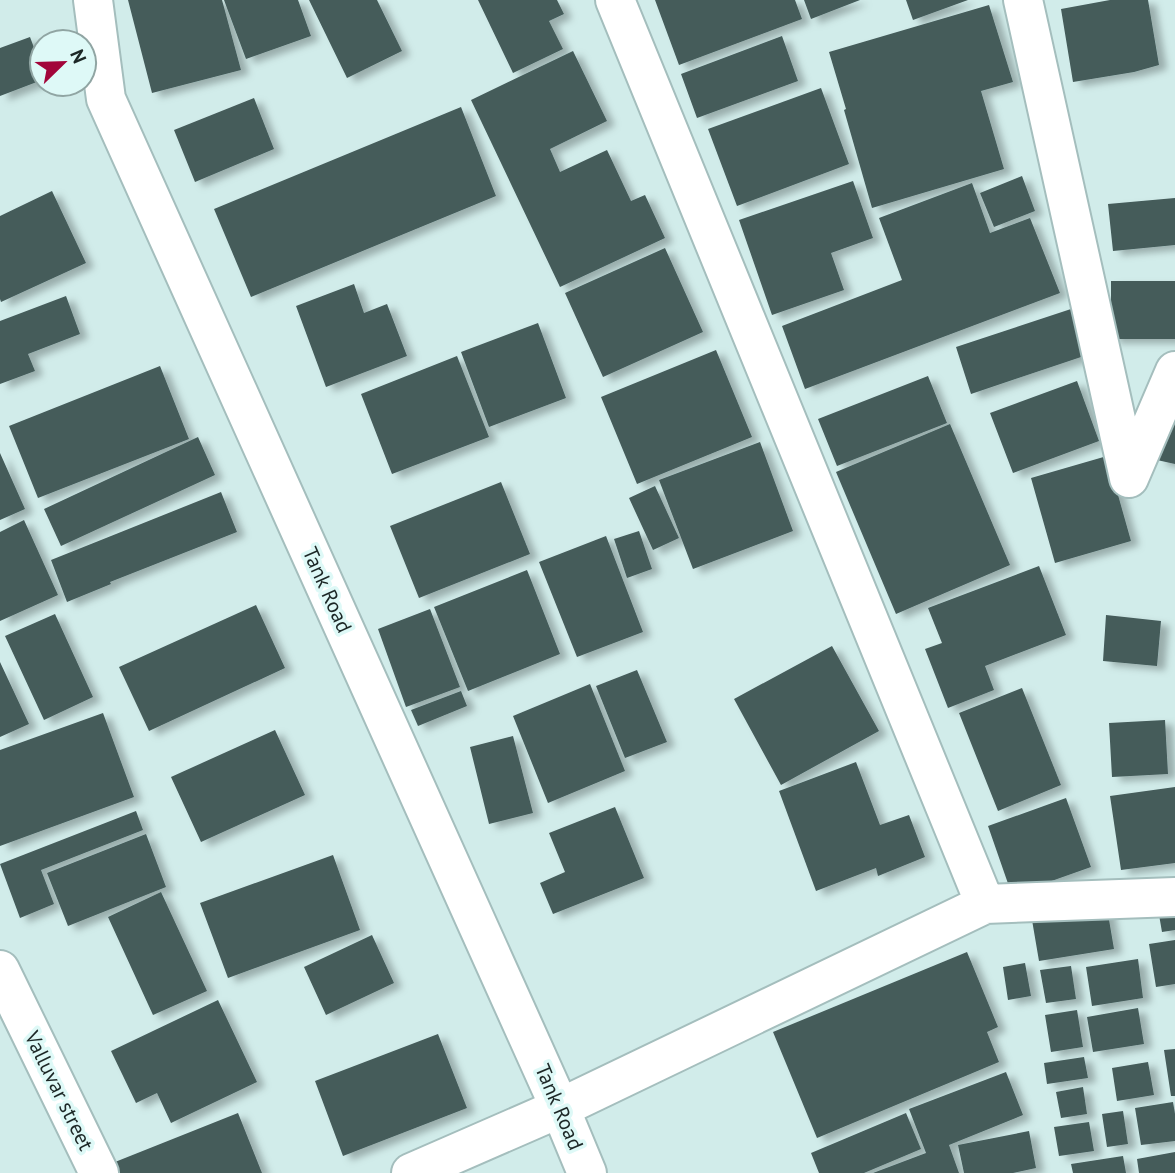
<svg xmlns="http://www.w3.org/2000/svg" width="1175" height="1173" font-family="'PT Sans',sans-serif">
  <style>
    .building { fill: #445b5a; filter: url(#shadow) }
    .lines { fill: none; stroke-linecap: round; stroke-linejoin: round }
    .minor-casing { stroke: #a4bebd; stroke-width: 42 }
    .secondary-casing { stroke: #a4bebd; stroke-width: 42 }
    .minor { stroke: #fff; stroke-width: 38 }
    .secondary { stroke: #fff; stroke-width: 38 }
    .labels { text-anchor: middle; stroke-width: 7; stroke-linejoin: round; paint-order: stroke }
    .street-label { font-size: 21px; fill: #1c2726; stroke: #def9f7 }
  </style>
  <defs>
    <filter id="shadow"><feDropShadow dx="8" dy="4.5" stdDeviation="3.5" flood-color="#0004"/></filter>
  </defs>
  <rect width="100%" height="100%" fill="#d1ecea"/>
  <path class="building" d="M128 0H222L241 70 152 93Z
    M224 0H298L311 36 246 59Z
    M309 0H377L402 51 347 78Z
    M478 0H557L564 14 549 21 563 49 513 73Z
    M655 0H795L802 19 679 65Z
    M804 0H860L811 19Z
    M906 0H968L913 20Z
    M1110 0H1148L1159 65 1134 72 1073 82 1061 9Z
    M989 5 1013 82 981 91 1004 169 872 208 844 110 846 109 829 52Z
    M782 36 798 81 697 118 681 74Z
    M30 37 42 69V80L0 96V48Z
    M573 51 607 121 550 149 560 172 607 150 631 201 645 195 665 238 560 287 471 100Z
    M821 88 849 164 737 206 708 129Z
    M254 98 274 149 195 182 174 130Z
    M461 107 496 196 251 297 214 209Z
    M1022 176 1035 211 994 227 980 193Z
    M853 181 873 238 831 253 844 290 772 315 739 220Z
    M972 183 990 233 1030 218 1060 293 805 389 782 326 902 280 879 218Z
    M52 191 86 263 1 302 0 299V216Z
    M1175 198V245L1113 251 1108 204Z
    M665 248 703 332 603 377 565 293Z
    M1111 281H1175V339H1111Z
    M354 284 364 313 387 304 407 356 326 387 296 306Z
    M66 296 80 334 28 354 35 371 0 384V321Z
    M1071 309 1087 355 971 394 956 347Z
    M538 323 566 398 489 427 461 352Z
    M716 350 752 437 637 484 601 397Z
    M457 356 489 437 392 474 361 394Z
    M160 366 189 439 38 498 9 426Z
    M928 376 947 423 837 466 818 419Z
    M1077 381 1099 441 1013 473 990 413Z
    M1175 420V464L1157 460Z
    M950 424 1010 565 896 614 836 472Z
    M198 437 215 475 61 546 44 509Z
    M760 442 793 531 693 569 659 480Z
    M0 453 25 509 0 520Z
    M1107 456 1131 541 1055 563 1031 478Z
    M501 482 530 554 419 598 390 526Z
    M655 486 679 538 653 550 629 498Z
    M221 492 237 532 110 582 111 584 67 602 51 560Z
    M24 520 58 595 0 621V532Z
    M639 531 652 569 627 578 614 539Z
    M606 536 643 632 577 657 539 562Z
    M1039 566 1066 635 985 666 994 690 948 708 925 649 942 643 928 608Z
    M527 570 560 654 468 691 434 607Z
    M256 605 285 668 149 731 119 667Z
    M430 609 460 687 406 707 378 629Z
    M55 614 93 697 44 720 5 636Z
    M1106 615 1161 621 1157 666 1103 661Z
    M832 646 879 731 781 785 734 699Z
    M0 662 29 724 0 737Z
    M637 670 667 742 625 758 596 686Z
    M590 684 625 771 548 803 513 716Z
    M1022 688 1061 785 998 811 959 713Z
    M461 691 467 706 418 726 411 710Z
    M103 713 134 797 0 846V750Z
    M1165 720 1168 774 1112 777 1109 723Z
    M275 730 305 795 201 842 171 777Z
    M513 736 533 813 489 824 470 747Z
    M856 762 880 825 909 815 925 857 878 876 876 868 816 891 779 791Z
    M1175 787V863L1121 870 1110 796Z
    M1066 798 1091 867 1012 895 988 826Z
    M615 807 644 878 553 914 540 883 565 872 549 833Z
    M136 811 143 830 41 870 54 904 20 918 0 864Z
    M146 834 166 887 68 926 47 873Z
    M333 855 360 930 228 978 200 903Z
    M161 892 207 991 153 1015 108 917Z
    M1175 907V930L1162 932 1158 909Z
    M1107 908 1114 949 1039 961 1032 920Z
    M372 935 394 983 326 1015 304 967Z
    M1175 940V984L1156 987 1149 944Z
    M967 952 998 1027 987 1032 999 1062 817 1138 773 1032Z
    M1138 959 1143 998 1092 1006 1086 967Z
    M1025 963 1031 996 1008 1000 1003 967Z
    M1071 966 1076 999 1046 1003 1040 970Z
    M218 1000 257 1082 171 1123 157 1093 136 1103 111 1051Z
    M1138 1008 1144 1044 1093 1052 1087 1017Z
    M1077 1010 1083 1047 1051 1052 1045 1015Z
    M438 1034 467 1108 343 1156 315 1081Z
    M1175 1049V1096H1171L1164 1050Z
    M1084 1057 1088 1078 1047 1084 1044 1063Z
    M1148 1062 1154 1095 1117 1101 1112 1068Z
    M1006 1072 1023 1115 949 1145 959 1173H873L926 1153 909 1109Z
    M1083 1087 1087 1114 1061 1118 1056 1092Z
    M1173 1102 1175 1114V1141L1141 1145 1135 1108Z
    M1123 1111 1128 1144 1107 1147 1102 1114Z
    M238 1113 262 1173H119L115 1162Z
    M906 1113 921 1149 864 1173H819L811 1153Z
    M1089 1122 1094 1151 1059 1156 1054 1127Z
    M1029 1131 1036 1168 1013 1173H964L958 1145Z
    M1175 1152V1173H1139L1137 1159Z
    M1123 1156 1126 1173H1073L1071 1164Z"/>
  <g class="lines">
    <defs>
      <path id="minor" d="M1023 0 1129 478
        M1129 478 1175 371
        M985 904 1175 897
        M0 970 99 1173
        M560 1108 985 904 615 0"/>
      <path id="secondary" d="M93 0 106 99 560 1108 587 1173
        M411 1173 560 1108"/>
    </defs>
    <use href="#minor" class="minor-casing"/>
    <use href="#secondary" class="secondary-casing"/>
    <use href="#minor" class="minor"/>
    <use href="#secondary" class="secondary"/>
  </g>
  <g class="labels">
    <g class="street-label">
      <text transform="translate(327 590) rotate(66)" y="7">Tank Road</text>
      <text transform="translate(59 1091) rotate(64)" y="7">Valluvar street</text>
      <text transform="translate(559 1107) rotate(67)" y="7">Tank Road</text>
    </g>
  </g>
  <g transform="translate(63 63) rotate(67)"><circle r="33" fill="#def9f7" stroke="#90a5a3" stroke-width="2"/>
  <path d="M0-5L12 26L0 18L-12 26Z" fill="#a2053a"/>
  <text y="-10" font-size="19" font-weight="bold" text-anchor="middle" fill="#1c2726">N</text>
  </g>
</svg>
